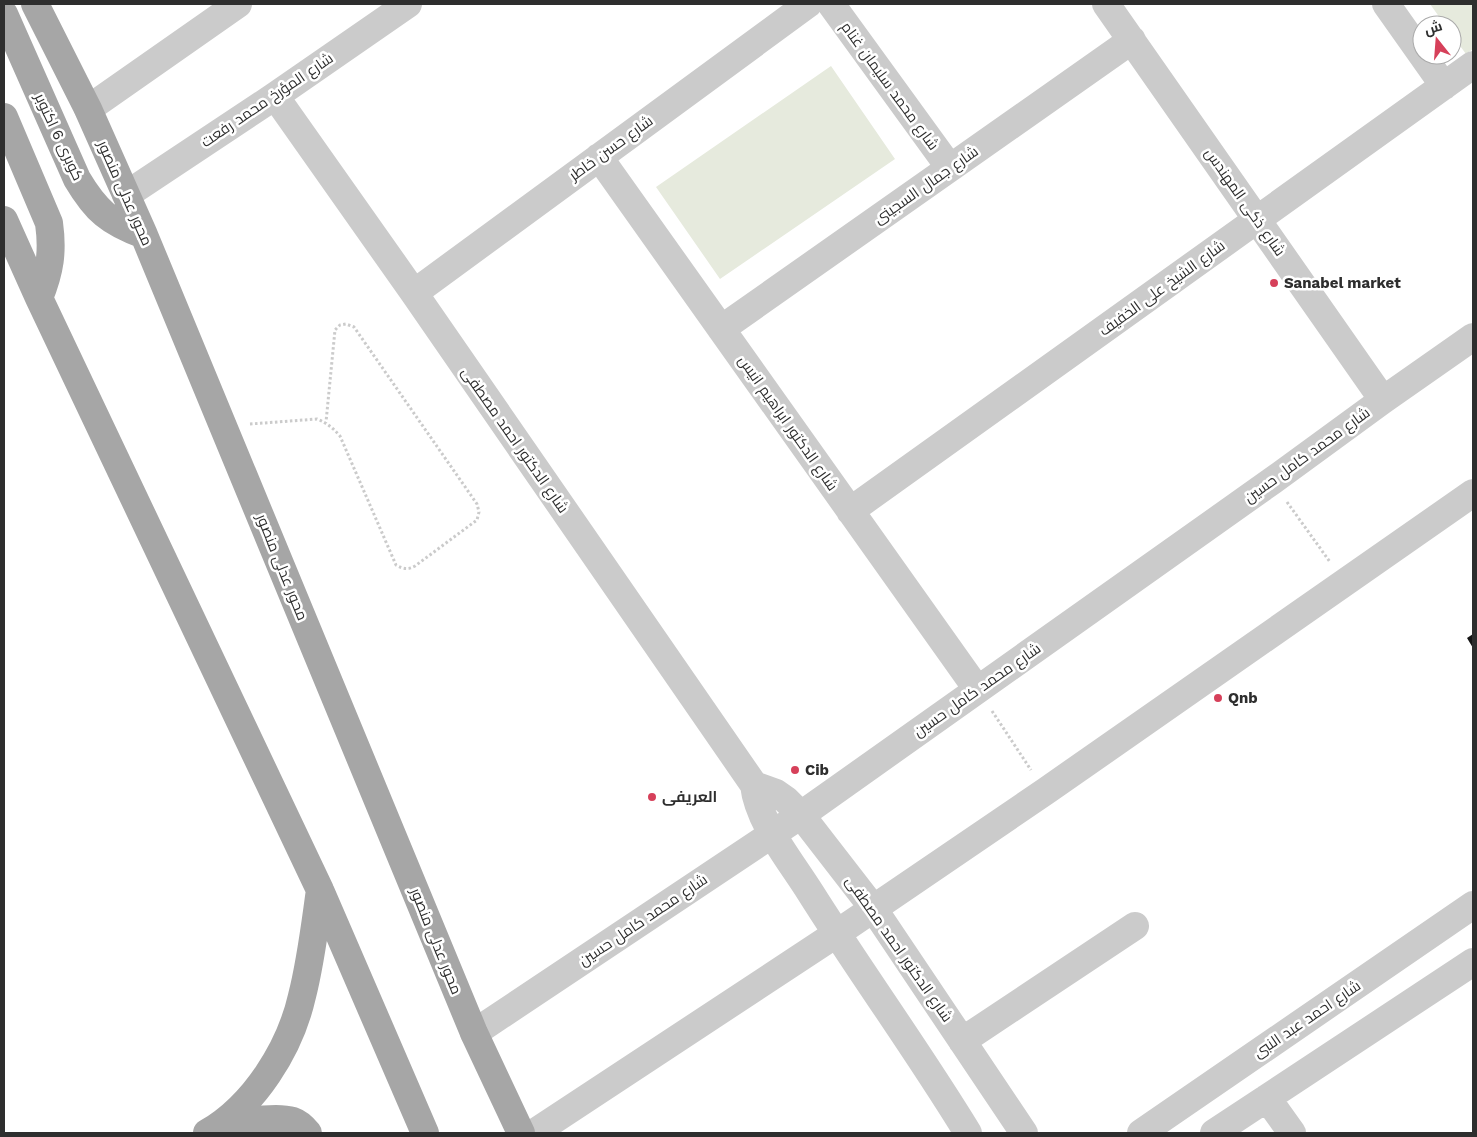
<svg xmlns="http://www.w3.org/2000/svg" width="1477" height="1137" font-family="'Work Sans',Cairo,sans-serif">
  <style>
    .green { fill: #e6eadd }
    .building { fill: #151515 }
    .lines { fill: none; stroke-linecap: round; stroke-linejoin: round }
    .path { stroke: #cbcbcb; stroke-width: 3; stroke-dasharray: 2.5 2.5; stroke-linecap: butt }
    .minor { stroke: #cbcbcb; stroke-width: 28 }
    .major { stroke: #a6a6a6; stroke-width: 28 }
    .poi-dot { fill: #d6405a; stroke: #fff; stroke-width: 2 }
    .labels { text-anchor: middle; stroke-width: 5; stroke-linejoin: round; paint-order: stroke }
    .street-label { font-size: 15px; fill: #2e2e2e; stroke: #fff }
    .poi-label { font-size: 15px; font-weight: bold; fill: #2e2e2e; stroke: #fff; text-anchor: start }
  </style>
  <rect width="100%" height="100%" fill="#fff"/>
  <path class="green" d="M1430 4H1473V49L1466 54 1452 35V25H1445Z
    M831 66 895 159 720 279 656 187Z"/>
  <path class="building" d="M1473 634V648L1467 638Z"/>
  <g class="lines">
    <path class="path" d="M250 424 317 419C327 423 333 428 340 436L396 565C403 569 408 570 415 566L477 520 479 512 477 504 354 327 346 324 340 325 335 330 326 422
      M1287 502 1330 562
      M992 711 1031 770"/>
    <path class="minor" d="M831 4 950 168
      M1106 4 1383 400
      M1386 4 1444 86
      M275 96 414 293 754 785C758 822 790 860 810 892 861 973 918 1051 968 1133
      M88 109 238 4
      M599 157 977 689
      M126 195 275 96 408 4
      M414 293 808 4
      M721 329 1132 40
      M850 511 1473 65
      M754 785 776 793 786 800 801 815 873 908 1024 1133
      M474 1033 801 815 1272 481 1383 400 1473 337
      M962 1041 1135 926
      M1267 1098 1292 1133
      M534 1133 836 934 1046 791 1473 493
      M1141 1133 1473 905
      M1214 1133 1473 962"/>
    <path class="major" d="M35 4 88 109 144 235 474 1033 521 1133
      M4 14 77 179C96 211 109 222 144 235
      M4 117 49 223C53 252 50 271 39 298
      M4 220 39 298 320 890 425 1133
      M217 1127C238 1124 272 1115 293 1121 299 1123 304 1128 308 1133
      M207 1133C254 1106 290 1049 302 996 311 961 315 925 320 890"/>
  </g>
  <g class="poi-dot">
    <circle cx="1274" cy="283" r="5"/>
    <circle cx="1218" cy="698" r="5"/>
    <circle cx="795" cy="770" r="5"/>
    <circle cx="652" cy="797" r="5"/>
  </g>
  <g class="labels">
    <g class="street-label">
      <text transform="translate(890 86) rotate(54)" y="5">شارع محمد سليمان غنام</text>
      <text transform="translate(267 100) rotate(-34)" y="5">شارع المؤرخ محمد رفعت</text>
      <text transform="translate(59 137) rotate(65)" y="5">كوبرى 6 اكتوبر</text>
      <text transform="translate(611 148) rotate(-36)" y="5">شارع حسن خاطر</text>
      <text transform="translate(926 185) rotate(-35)" y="5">شارع جمال السجينى</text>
      <text transform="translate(125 193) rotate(66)" y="5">محور عدلى منصور</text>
      <text transform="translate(1245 202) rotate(55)" y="5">شارع ذكى المهندس</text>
      <text transform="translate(1162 288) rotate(-36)" y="5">شارع الشيخ على الخفيف</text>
      <text transform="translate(788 423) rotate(55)" y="5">شارع الدكتور ابراهيم انيس</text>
      <text transform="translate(515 440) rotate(55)" y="5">شارع الدكتور احمد مصطفى</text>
      <text transform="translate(1307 455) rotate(-36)" y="5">شارع محمد كامل حسين</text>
      <text transform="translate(282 567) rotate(68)" y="5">محور عدلى منصور</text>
      <text transform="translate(977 690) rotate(-35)" y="5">شارع محمد كامل حسين</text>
      <text transform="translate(643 920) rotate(-34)" y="5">شارع محمد كامل حسين</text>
      <text transform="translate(436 941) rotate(68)" y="5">محور عدلى منصور</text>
      <text transform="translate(899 949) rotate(55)" y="5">شارع الدكتور احمد مصطفى</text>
      <text transform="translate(1307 1019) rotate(-34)" y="5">شارع احمد عبد النبى</text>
    </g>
    <g class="poi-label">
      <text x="1284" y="288">Sanabel market</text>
      <text x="1228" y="703">Qnb</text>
      <text x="805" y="775">Cib</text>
      <text x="662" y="802">العريفى</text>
    </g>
  </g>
  <rect width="1477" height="1137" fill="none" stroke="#2e2e2e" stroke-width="10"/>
  <g transform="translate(1437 40) rotate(343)"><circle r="24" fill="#ffffff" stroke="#ababab"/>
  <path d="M0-4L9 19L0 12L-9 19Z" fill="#d6405a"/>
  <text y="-8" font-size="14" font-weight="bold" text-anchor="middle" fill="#2e2e2e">ش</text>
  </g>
</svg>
